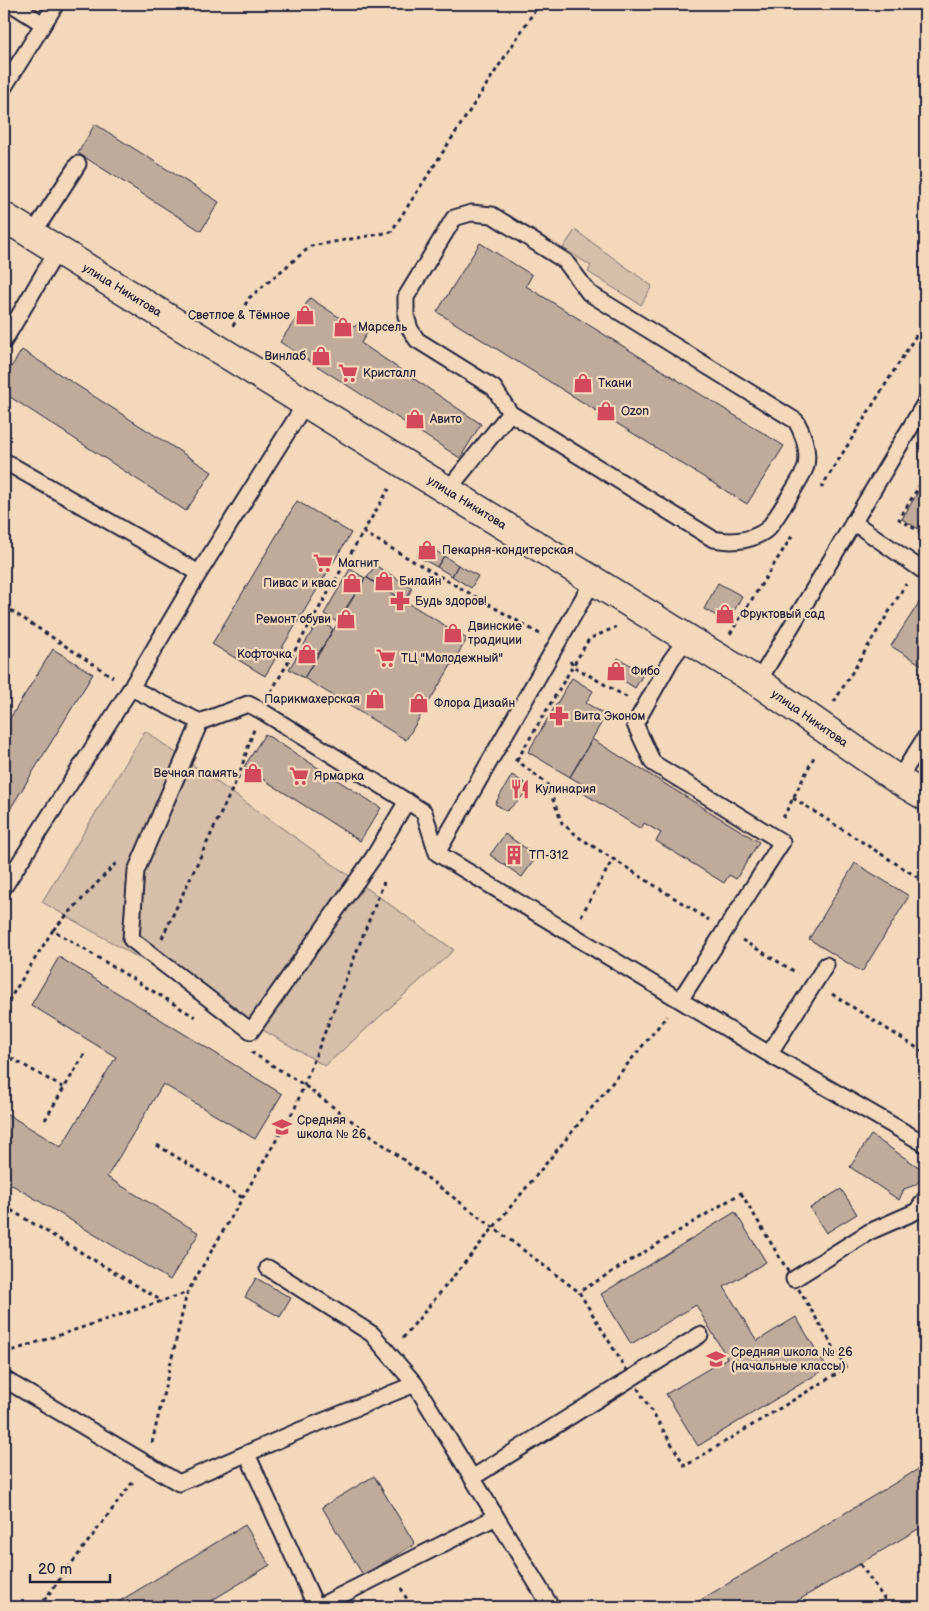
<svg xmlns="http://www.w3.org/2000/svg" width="929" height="1611" font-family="'Balsamiq Sans',sans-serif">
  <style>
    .green { fill: #d6bea8; stroke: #7c7072 }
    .building { fill: #c0ab9b; stroke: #22223b }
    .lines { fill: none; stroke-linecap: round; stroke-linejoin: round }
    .service-casing { stroke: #22223b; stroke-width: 19 }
    .tertiary-casing { stroke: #22223b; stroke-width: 31 }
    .path { stroke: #22223b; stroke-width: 3; stroke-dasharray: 4 4; stroke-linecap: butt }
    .service { stroke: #f4d8bb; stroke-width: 15 }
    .tertiary { stroke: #f4d8bb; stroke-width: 28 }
    .labels { text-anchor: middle; stroke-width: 4.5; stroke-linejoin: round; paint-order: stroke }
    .street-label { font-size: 12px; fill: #22223b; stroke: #f4d8bb }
    .poi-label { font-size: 12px; fill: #22223b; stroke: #f4d8bb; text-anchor: start }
  </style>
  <rect width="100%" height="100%" fill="#f4d8bb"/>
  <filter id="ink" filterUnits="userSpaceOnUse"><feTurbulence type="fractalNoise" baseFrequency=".02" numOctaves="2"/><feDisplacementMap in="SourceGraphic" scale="10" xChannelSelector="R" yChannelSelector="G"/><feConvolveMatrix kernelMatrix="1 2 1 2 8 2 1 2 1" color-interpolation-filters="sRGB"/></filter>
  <g filter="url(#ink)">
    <path class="green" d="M575 230 652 286 641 305 588 272 591 266 563 248Z
      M145 731 454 950 325 1066 42 902Z"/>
    <path class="building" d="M95 124 219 202 201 231 78 153Z
      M480 243 532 275 526 286 784 446 747 504 437 312Z
      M310 298 354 327 360 322 370 328 361 343 481 424 460 458 280 342Z
      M22 350 212 472 186 511 4 393V378Z
      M925 480V533L902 519Z
      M297 501 351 533 265 676 212 644Z
      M424 544 444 556 437 567 417 556Z
      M444 556 458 565 452 576 437 567Z
      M375 565 412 588 405 602 367 578Z
      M458 565 478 576 471 588 452 576Z
      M350 569 365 578 337 622 324 614Z
      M366 577 467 639 406 740 304 678Z
      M718 583 742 596 728 622 704 609Z
      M922 598 925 600V667L891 646Z
      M319 620 333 629 304 678 289 669Z
      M53 649 93 674 4 819V728Z
      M618 658 644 673 635 688 610 672Z
      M572 678 593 691 586 703 606 715 570 777 528 752Z
      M265 734 381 808 360 841 244 767Z
      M592 739 759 842 736 879 729 875 724 883 656 841 661 833 644 823 641 829 578 790 582 784 570 777Z
      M512 775 526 784 524 789 527 792 507 811 495 804Z
      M505 834 537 856 522 877 490 855Z
      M855 863 909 896 862 972 809 939Z
      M59 957 282 1094 255 1139 163 1084 107 1177 199 1233 170 1280 4 1180V1112L61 1147 116 1057 31 1005Z
      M871 1135 920 1168 923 1177 915 1185 904 1189 899 1200 850 1167Z
      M841 1189 857 1214 826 1233 810 1208Z
      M735 1212 766 1262 724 1287 757 1341 796 1317 827 1368 698 1446 666 1394 727 1358 696 1305 631 1344 601 1294Z
      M256 1278 291 1298 280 1317 245 1297Z
      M925 1465V1525L787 1607H689Z
      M374 1476 415 1544 363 1575 322 1507Z
      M245 1525 270 1565 201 1607H110Z"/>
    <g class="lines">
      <defs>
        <path id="service" d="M12 4 43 24
          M4 87 56 4
          M471 213 492 215 565 261 589 293 796 421C804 435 809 450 806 466 805 473 776 518 770 526 768 529 762 533 758 535 744 542 728 542 713 539L510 413 494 388 417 340 410 329 406 316V297L454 218Z
          M32 235 78 164
          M4 341 57 251
          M4 461 199 573
          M447 491 510 413
          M853 522 925 572
          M758 682 925 403
          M131 688 200 722 248 704 260 710 424 812 437 853 769 1054 925 1144
          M200 722 136 871 131 939 251 1031 373 858 407 801
          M898 780 925 738
          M437 853 593 581
          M4 887 131 688 199 573 305 404
          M680 1000 782 842 653 763 635 724 671 660 687 638
          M769 1054 826 965
          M268 1268 372 1334 415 1384 551 1607
          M794 1279 869 1232 917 1211 925 1199
          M4 1379 179 1483 301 1430 415 1384
          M247 1454 316 1607
          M472 1478 700 1335
          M318 1607 496 1517"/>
        <g id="tertiary">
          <path id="s1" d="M4 217 758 682 898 780 925 796"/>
        </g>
      </defs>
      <use href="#service" class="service-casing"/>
      <use href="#tertiary" class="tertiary-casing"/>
      <path class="path" d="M233 326 249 298 311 246 391 232 539 4
        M925 477 899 519 925 535
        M821 488 925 321
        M363 532 540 634
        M4 606 113 677
        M730 634 792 536
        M570 661 573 666 628 698
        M271 692 363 532 389 489
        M834 702 906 584
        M515 759 547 784 562 823 580 838 709 920
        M517 760 589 639 616 627
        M793 798 925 882
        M783 818 815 755
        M581 916 613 859
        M53 930 116 863
        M162 938 239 775 254 729
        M742 940 797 973
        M832 994 925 1053
        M4 1008 53 930 195 1017
        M251 1052 304 1085 579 1292
        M4 1054 64 1088 86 1052
        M45 1120 64 1088
        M157 1145 243 1198
        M741 1193 846 1368 685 1466 579 1292Z
        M4 1206 162 1301
        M403 1338 667 1016
        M5 1353 186 1293
        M152 1443 187 1293 295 1108 384 882
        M860 1564 890 1607
        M401 1588 411 1607
        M796 1602 800 1607
        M39 1607 135 1479"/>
      <use href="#service" class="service"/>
      <use href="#tertiary" class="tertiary"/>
    </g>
  </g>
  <defs>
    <symbol id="shop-bare" viewBox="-9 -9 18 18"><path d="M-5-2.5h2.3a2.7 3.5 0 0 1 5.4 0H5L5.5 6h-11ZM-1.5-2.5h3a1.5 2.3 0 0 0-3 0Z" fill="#d1495b" stroke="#f4d8bb" stroke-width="2.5" paint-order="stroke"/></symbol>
    <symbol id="supermarket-bare" viewBox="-9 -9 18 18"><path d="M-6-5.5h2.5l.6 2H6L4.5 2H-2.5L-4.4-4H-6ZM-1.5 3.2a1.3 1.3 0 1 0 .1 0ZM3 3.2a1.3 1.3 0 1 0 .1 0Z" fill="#d1495b" stroke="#f4d8bb" stroke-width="2.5" paint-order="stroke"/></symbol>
    <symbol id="pharmacy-bare" viewBox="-9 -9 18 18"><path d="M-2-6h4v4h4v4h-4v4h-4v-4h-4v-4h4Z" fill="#d1495b" stroke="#f4d8bb" stroke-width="2.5" paint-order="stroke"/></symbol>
    <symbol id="restaurant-bare" viewBox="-9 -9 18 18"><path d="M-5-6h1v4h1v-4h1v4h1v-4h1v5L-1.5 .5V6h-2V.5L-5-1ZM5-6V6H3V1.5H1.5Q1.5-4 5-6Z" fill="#d1495b" stroke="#f4d8bb" stroke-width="2.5" paint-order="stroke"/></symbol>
    <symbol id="building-bare" viewBox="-9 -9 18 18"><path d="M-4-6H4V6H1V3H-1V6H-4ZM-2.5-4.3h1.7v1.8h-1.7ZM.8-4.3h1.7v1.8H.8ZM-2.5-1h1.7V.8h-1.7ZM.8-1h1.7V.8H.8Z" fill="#d1495b" stroke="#f4d8bb" stroke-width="2.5" paint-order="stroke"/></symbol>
    <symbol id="school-bare" viewBox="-9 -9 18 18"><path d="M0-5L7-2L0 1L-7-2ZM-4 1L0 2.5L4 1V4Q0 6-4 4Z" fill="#d1495b" stroke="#f4d8bb" stroke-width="2.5" paint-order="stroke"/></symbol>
  </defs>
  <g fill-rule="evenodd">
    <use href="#shop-bare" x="291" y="301" width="28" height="28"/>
    <use href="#shop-bare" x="329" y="313" width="28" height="28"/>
    <use href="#shop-bare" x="307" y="342" width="28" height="28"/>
    <use href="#supermarket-bare" x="334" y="359" width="28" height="28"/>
    <use href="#shop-bare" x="569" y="369" width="28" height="28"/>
    <use href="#shop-bare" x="592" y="397" width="28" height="28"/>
    <use href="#shop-bare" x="401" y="405" width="28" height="28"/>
    <use href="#shop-bare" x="413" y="536" width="28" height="28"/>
    <use href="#supermarket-bare" x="309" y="549" width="28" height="28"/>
    <use href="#shop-bare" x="370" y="567" width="28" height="28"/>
    <use href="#shop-bare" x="338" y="569" width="28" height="28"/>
    <use href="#pharmacy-bare" x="386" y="587" width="28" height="28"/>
    <use href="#shop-bare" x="711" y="600" width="28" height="28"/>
    <use href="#shop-bare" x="332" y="605" width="28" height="28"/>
    <use href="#shop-bare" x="439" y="619" width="28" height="28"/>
    <use href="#shop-bare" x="293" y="640" width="28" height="28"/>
    <use href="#supermarket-bare" x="372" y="644" width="28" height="28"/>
    <use href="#shop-bare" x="602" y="657" width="28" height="28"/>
    <use href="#shop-bare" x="361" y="685" width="28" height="28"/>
    <use href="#shop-bare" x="405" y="689" width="28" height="28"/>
    <use href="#pharmacy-bare" x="545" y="702" width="28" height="28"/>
    <use href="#shop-bare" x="239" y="759" width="28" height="28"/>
    <use href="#supermarket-bare" x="285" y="762" width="28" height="28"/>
    <use href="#restaurant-bare" x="506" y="775" width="28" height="28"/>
    <use href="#building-bare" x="500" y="841" width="28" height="28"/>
    <use href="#school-bare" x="268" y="1113" width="28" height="28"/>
    <use href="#school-bare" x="702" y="1345" width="28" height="28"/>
  </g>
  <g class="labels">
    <g class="street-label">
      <text dy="4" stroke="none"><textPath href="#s1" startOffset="139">улица Никитова</textPath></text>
      <text dy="4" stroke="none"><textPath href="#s1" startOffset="544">улица Никитова</textPath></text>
      <text dy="4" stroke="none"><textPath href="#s1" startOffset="949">улица Никитова</textPath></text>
    </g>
    <g class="poi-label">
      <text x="290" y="319" text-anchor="end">Светлое &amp; Тёмное</text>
      <text x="358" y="331">Марсель</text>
      <text x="306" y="360" text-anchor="end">Винлаб</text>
      <text x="363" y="377">Кристалл</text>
      <text x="598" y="387">Ткани</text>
      <text x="621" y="415">Ozon</text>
      <text x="430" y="423">Авито</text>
      <text x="442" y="554">Пекарня-кондитерская</text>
      <text x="338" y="567">Магнит</text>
      <text x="399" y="585">Билайн</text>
      <text x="337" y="587" text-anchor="end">Пивас и квас</text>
      <text x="415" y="605">Будь здоров!</text>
      <text x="740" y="618">Фруктовый сад</text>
      <text x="331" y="623" text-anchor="end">Ремонт обуви</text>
      <text x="468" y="630">Двинские<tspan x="468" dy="14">традиции</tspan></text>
      <text x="292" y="658" text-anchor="end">Кофточка</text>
      <text x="401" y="662">ТЦ "Молодежный"</text>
      <text x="631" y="675">Фибо</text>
      <text x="360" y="703" text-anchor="end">Парикмахерская</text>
      <text x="434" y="707">Флора Дизайн</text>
      <text x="574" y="720">Вита Эконом</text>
      <text x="238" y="777" text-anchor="end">Вечная память</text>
      <text x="314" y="780">Ярмарка</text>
      <text x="535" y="793">Кулинария</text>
      <text x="529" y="859">ТП-312</text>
      <text x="297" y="1124">Средняя<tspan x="297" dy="14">школа № 26</tspan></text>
      <text x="731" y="1356">Средняя школа № 26<tspan x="731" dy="14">(начальные классы)</tspan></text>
    </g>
  </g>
  <rect width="929" height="1611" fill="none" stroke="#f4d8bb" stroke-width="20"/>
  <rect x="10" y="10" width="909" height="1591" fill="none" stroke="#22223b" stroke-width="2" filter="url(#ink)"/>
  <path d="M30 1574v8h80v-8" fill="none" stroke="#22223b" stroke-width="2.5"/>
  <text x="38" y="1574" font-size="15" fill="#22223b" stroke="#f4d8bb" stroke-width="4" paint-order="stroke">20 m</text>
</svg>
